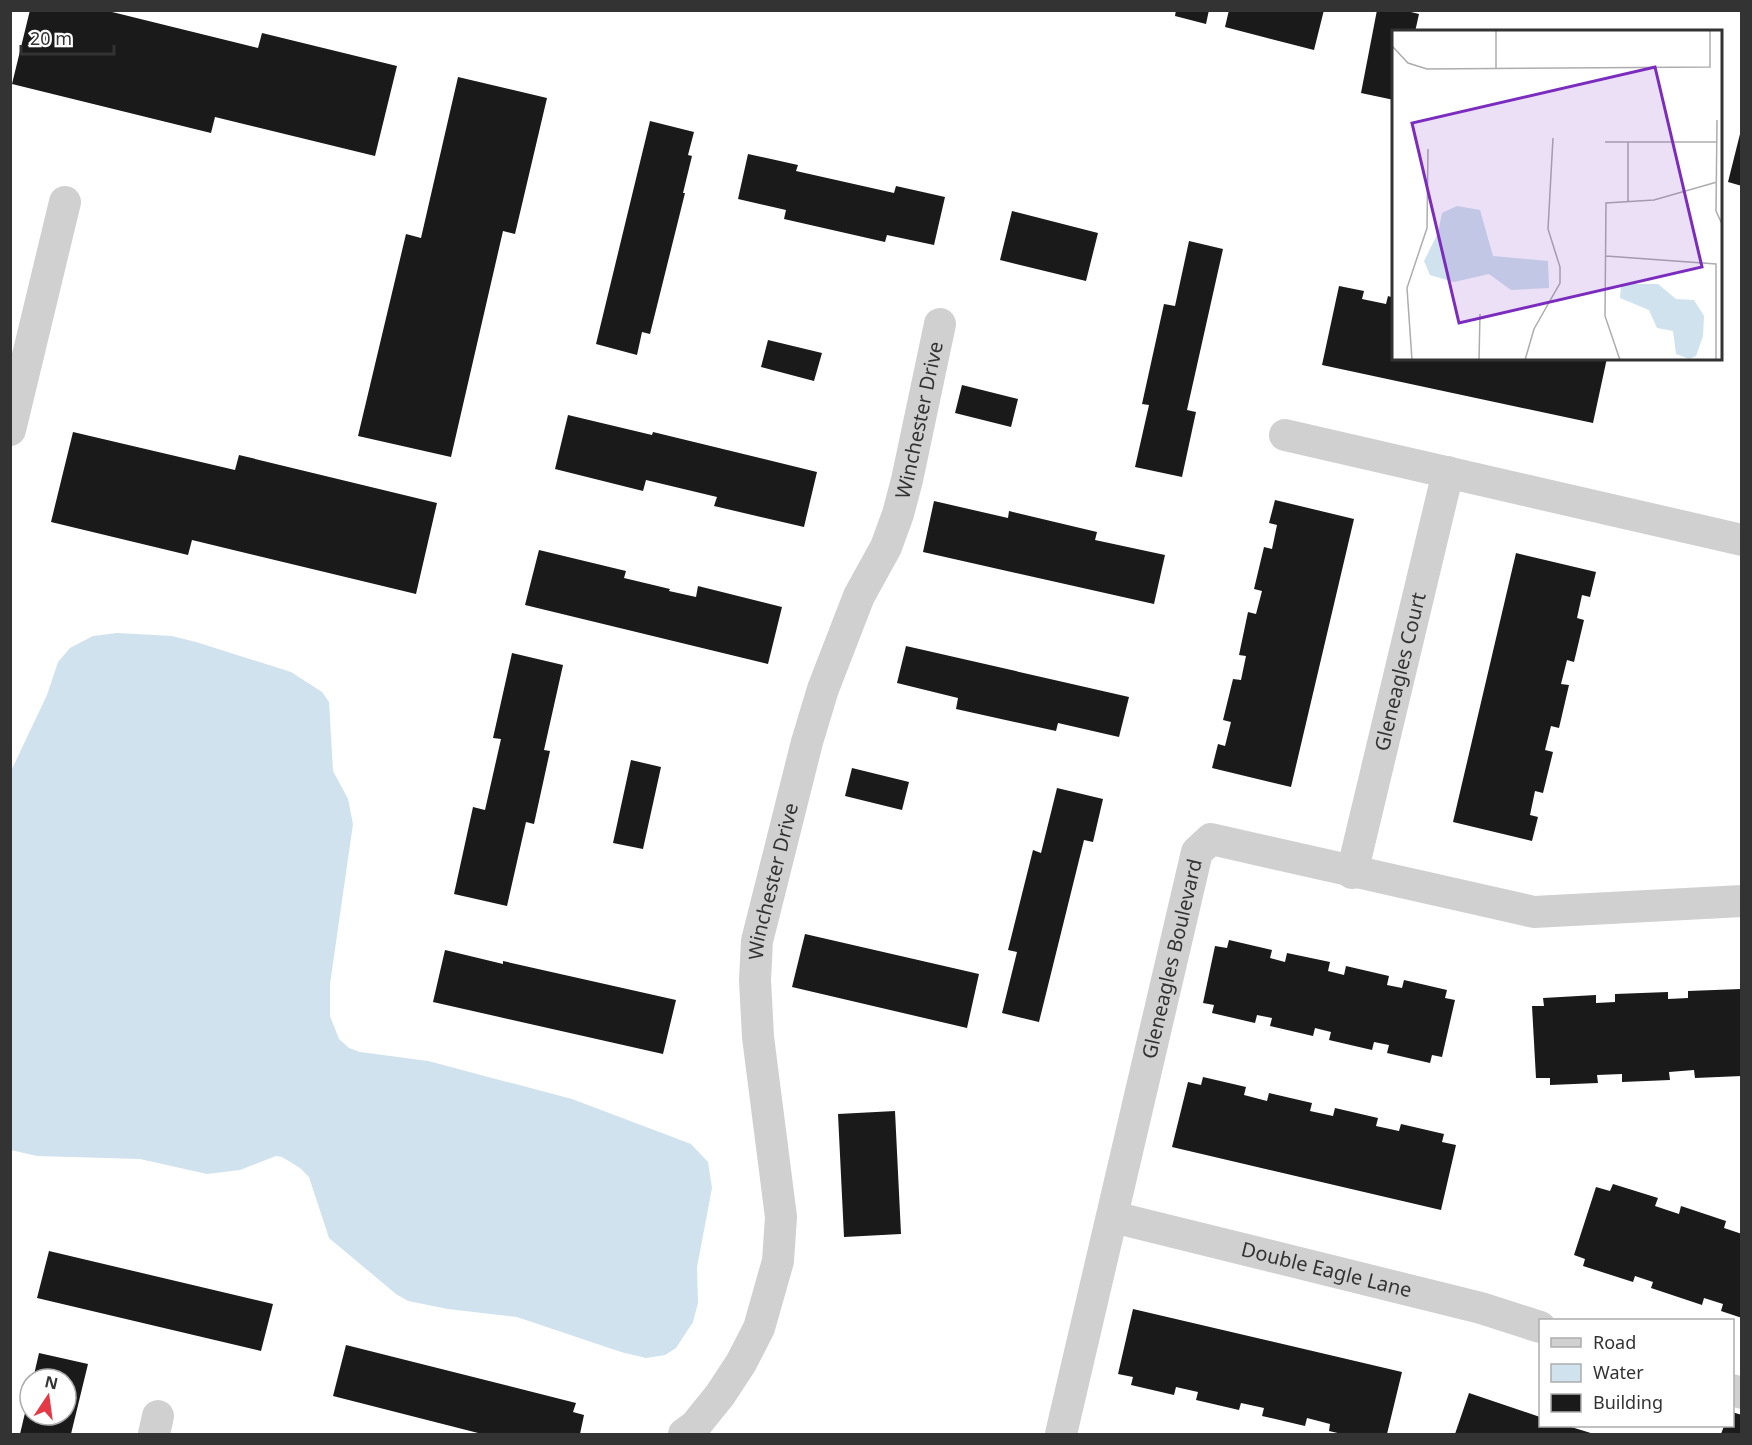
<svg xmlns="http://www.w3.org/2000/svg" width="1752" height="1445" font-family="'Noto Sans',sans-serif">
  <style>
    .water { fill: #cfe2ee }
    .building { fill: #1a1a1a }
    .lines { fill: none; stroke-linecap: round; stroke-linejoin: round }
    .minor { stroke: #d0d0d0; stroke-width: 32 }
    .labels { text-anchor: middle; stroke-width: 6; stroke-linejoin: round; paint-order: stroke }
    .street-label { font-size: 20px; fill: #333; stroke: #fff }
    .inset-road { fill: none; stroke: #adadad; stroke-width: 1.5 }
    .view { fill: #7b2cbf; fill-opacity: 0.15; stroke: #7b2cbf; stroke-width: 3 }
    .inset-edge { fill: none; stroke: #333; stroke-width: 3 }
  </style>
  <rect width="100%" height="100%" fill="#fff"/>
  <path class="water" d="M117 633 172 636 196 642 291 672 322 692 329 702 333 771 348 799 353 824 330 984V1016L339 1039 349 1048 360 1052 428 1061 572 1099 691 1144 708 1162 712 1188 697 1267 698 1303 693 1322 676 1348 665 1355 646 1358 621 1352 517 1317 448 1309 408 1301 396 1294 329 1238 309 1177 300 1168 282 1157 276 1156 240 1170 207 1174 140 1159 37 1156 11 1150V771L47 695 58 662 70 648 93 636Z"/>
  <path class="building" d="M30 10H104L258 48 262 33 397 66 375 156 215 117 211 133 12 84Z
    M1176 10H1209L1206 24 1175 16Z
    M1229 10H1324L1314 50 1225 27Z
    M1377 10H1403L1419 14 1415 32H1394V100L1361 93Z
    M458 77 547 98 515 234 503 231 451 457 358 436 406 234 421 238Z
    M650 121 694 132 688 155 692 156 683 193H685L650 334 642 332 637 355 596 344Z
    M1741 130H1742V186L1728 182Z
    M748 154 798 165 796 171 894 193 896 186 945 197 934 245 887 235 885 242 784 219 786 210 738 199Z
    M1012 211 1098 233 1086 281 1000 260Z
    M1189 241 1223 249 1187 410 1196 412 1182 477 1135 467 1149 405 1142 404 1164 304 1175 306Z
    M1339 286 1364 291 1362 299 1386 304 1388 296 1394 298V358H1607L1593 423 1322 365Z
    M768 340 822 353 814 381 761 367Z
    M962 385 1018 399 1011 427 955 413Z
    M568 415 652 435 653 432 817 472 804 527 714 506 717 497 646 480 643 491 555 469Z
    M73 432 235 470 239 455 437 503 416 594 192 540 188 555 51 522Z
    M1275 500 1354 519 1291 787 1212 768 1218 744 1225 746 1231 722 1223 720 1233 679 1241 680 1246 656 1239 655 1248 612 1256 614 1262 591 1254 589 1264 547 1272 549 1277 525 1269 523Z
    M934 501 1008 518 1009 511 1097 532 1095 540 1165 555 1154 604 923 552Z
    M539 550 626 571 624 578 670 589 669 591 696 597 698 586 782 607 768 664 525 605Z
    M1516 553 1596 572 1590 597 1582 595 1577 618 1584 620 1574 662 1567 660 1561 684 1569 685 1559 728 1551 726 1545 750 1553 752 1543 793 1535 791 1530 815 1538 817 1532 841 1453 822Z
    M906 646 1129 697 1119 737 1058 723 1056 731 956 709 958 698 897 683Z
    M512 653 563 665 544 750 550 751 534 824 526 822 507 906 454 894 473 807 485 810 501 739 493 738Z
    M631 760 661 767 643 849 613 843Z
    M852 768 909 782 902 810 845 796Z
    M1057 788 1103 799 1093 842 1084 840 1039 1022 1002 1013 1017 952 1008 950 1033 850 1041 853Z
    M805 934 979 974 967 1028 792 987Z
    M1229 940 1272 950 1270 958 1285 962 1287 953 1330 962 1328 971 1344 975 1346 966 1389 976 1387 985 1402 988 1404 980 1447 990 1445 998 1455 1000 1442 1057 1432 1055 1430 1063 1387 1053 1389 1045 1374 1042 1372 1050 1329 1040 1331 1032 1315 1028 1313 1036 1270 1026 1272 1018 1257 1015 1255 1023 1212 1013 1214 1005 1203 1003 1215 946 1227 948Z
    M445 950 503 964V961L676 1000 663 1054 433 1002Z
    M1741 989 1742 1076 1695 1078 1694 1070 1669 1072 1670 1080 1622 1082V1074L1597 1075 1598 1083 1550 1085V1078H1536L1532 1006H1544L1543 998 1596 995V1003L1615 1002V994L1668 992V999L1688 998V991Z
    M1203 1077 1246 1087 1244 1095 1267 1101 1269 1093 1312 1103 1310 1111 1333 1116 1335 1108 1378 1118 1376 1126 1399 1131 1401 1124 1444 1134 1442 1142 1456 1145 1441 1210 1172 1147 1188 1082 1201 1085Z
    M895 1111 901 1234 844 1237 838 1114Z
    M1613 1184 1658 1198 1655 1206 1679 1214 1681 1206 1726 1221 1724 1228 1742 1234V1318L1721 1311 1723 1304 1704 1298 1702 1305 1651 1288 1653 1282 1635 1276 1633 1282 1583 1266 1585 1259 1574 1255 1596 1187 1610 1191Z
    M49 1251 273 1304 261 1351 37 1298Z
    M1133 1309 1402 1372 1387 1434H1342L1329 1431 1330 1424 1307 1418 1305 1426 1262 1416 1264 1408 1241 1403 1239 1410 1196 1400 1198 1392 1176 1387 1174 1395 1131 1385 1133 1377 1118 1374Z
    M346 1345 576 1403 573 1412 584 1415 580 1434H482L333 1396Z
    M39 1353 88 1364 71 1434H20L29 1396 30 1415H66V1379H33Z
    M1469 1393 1540 1417V1426H1568L1594 1434H1455Z
    M1732 1412 1742 1415V1434H1721L1724 1426H1732Z"/>
  <g class="lines">
    <g class="minor">
      <path d="M10 430 65 202"/>
      <path d="M1285 435 1742 540"/>
      <path id="s1" d="M1352 873 1448 472"/>
      <path id="s2" d="M1113 1217 1481 1308 1540 1327"/>
      <path d="M1732 1390 1742 1393"/>
      <path d="M154 1434 158 1416"/>
      <path id="s3" d="M684 1434 695 1426 720 1395 741 1363 759 1328 778 1261 781 1217 758 1037 755 980 757 941 807 742 823 689 859 596 886 547 898 514 907 480 940 324"/>
      <path id="s4" d="M1061 1434 1197 852 1211 839 1534 912 1742 901"/>
    </g>
  </g>
  <g class="labels">
    <g class="street-label">
      <text dy="7" stroke="none"><textPath href="#s3" startOffset="1070">Winchester Drive</textPath></text>
      <text dy="7" stroke="none"><textPath href="#s1" startOffset="207">Gleneagles Court</textPath></text>
      <text dy="7" stroke="none"><textPath href="#s3" startOffset="584">Winchester Drive</textPath></text>
      <text dy="7" stroke="none"><textPath href="#s4" startOffset="488">Gleneagles Boulevard</textPath></text>
      <text dy="7" stroke="none"><textPath href="#s2" startOffset="220">Double Eagle Lane</textPath></text>
    </g>
  </g>
  <g transform="translate(1392 30)">
    <rect width="330" height="330" fill="#fff"/>
    <path d="M65 176 88 180 101 226 156 231 157 258 119 260 97 244 62 252 38 245 32 231 46 203 50 183ZM239 254H266L284 269 302 270 312 286 311 306 304 326 297 329 284 324 281 301 265 298 257 280 228 268 229 256Z" fill="#cfe2ee"/>
    <path class="inset-road" d="M0 16 16 33 35 39 318 37V0M104 38V0M325 90 324 181 330 194M213 112H325M236 171V112M214 226 324 234V330M20 330 15 258 35 198 36 119M87 330 88 284M133 330 142 299 168 253V237L156 199 161 108M228 330 213 286 214 173 262 170 325 152"/>
    <path class="view" d="M263 37 310 237 67 293 20 93Z"/>
    <rect width="330" height="330" class="inset-edge"/>
  </g>
  <rect width="1752" height="1445" fill="none" stroke="#333333" stroke-width="24"/>
  <rect x="1539" y="1319" width="195" height="108" fill="#ffffff" stroke="#adadad" stroke-width="1.5"/>
  <rect x="1551" y="1338" width="30" height="9" fill="#d0d0d0" stroke="#adadad" stroke-width="1.5"/>
  <text x="1593" y="1349" font-size="18" fill="#333333">Road</text>
  <rect x="1551" y="1364" width="30" height="18" fill="#cfe2ee" stroke="#adadad" stroke-width="1.5"/>
  <text x="1593" y="1379" font-size="18" fill="#333333">Water</text>
  <rect x="1551" y="1394" width="30" height="18" fill="#1a1a1a" stroke="#adadad" stroke-width="1.5"/>
  <text x="1593" y="1409" font-size="18" fill="#333333">Building</text>
  <g transform="translate(48 1397) rotate(13)"><circle r="28" fill="#ffffff" stroke="#adadad" stroke-width="1.5"/>
  <path d="M0-4.5L10 22L0 15L-10 22Z" fill="#e63946"/>
  <text y="-9" font-size="16" font-weight="bold" text-anchor="middle" fill="#333333">N</text>
  </g>
  <path d="M21 45v9h93v-9" fill="none" stroke="#333333" stroke-width="3"/>
  <text x="30" y="45" font-size="18" fill="#333333" stroke="#ffffff" stroke-width="4.5" paint-order="stroke">20 m</text>
</svg>
